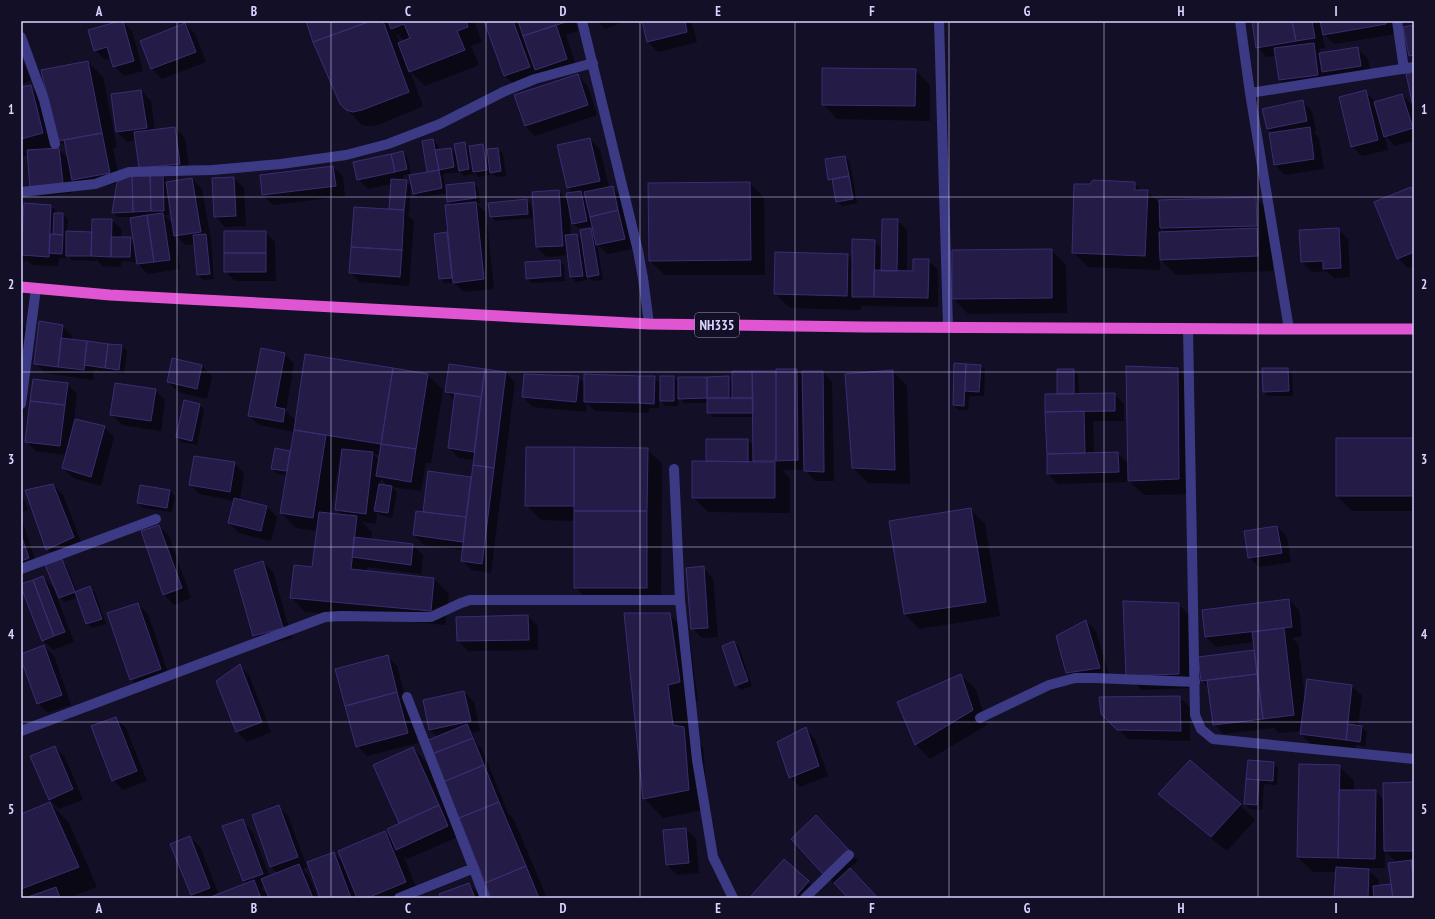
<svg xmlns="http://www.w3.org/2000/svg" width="1435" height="919" font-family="'PT Sans Narrow',sans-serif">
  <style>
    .shadow { fill: #0007; fill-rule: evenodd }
    .building { fill: #241b47; stroke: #3b2d73 }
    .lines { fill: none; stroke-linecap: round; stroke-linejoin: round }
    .service { stroke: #3d3a85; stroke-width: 10 }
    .minor { stroke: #3d3a85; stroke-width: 10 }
    .trunk { stroke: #e055d1; stroke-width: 11 }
    .grid { fill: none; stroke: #d9d4ff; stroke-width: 1; stroke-opacity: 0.55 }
    .labels { text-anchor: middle; stroke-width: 3.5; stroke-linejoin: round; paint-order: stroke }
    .shield { fill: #130f26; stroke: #9e99be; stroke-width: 1 }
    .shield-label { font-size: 14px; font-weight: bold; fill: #d9d4ff }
    .neatline { fill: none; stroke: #d9d4ff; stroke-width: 1.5 }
    .grid-label { font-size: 13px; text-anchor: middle; font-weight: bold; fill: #d9d4ff }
  </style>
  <rect width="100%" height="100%" fill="#130f26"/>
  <path class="shadow" d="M122 21 132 31 143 71 124 76 114 66 111 58 105 60 95 50Z
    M307 21H474L482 42 471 46 479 65 425 86 410 71 423 106 378 125 368 126 362 125 347 109ZM395 32 405 41 400 43Z
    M485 21H575L578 31 566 35 577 68 542 76 544 82 520 90 505 76Z
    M597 21H625L605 29Z
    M643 21H691L697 42 658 52 648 42Z
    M1253 21H1394L1395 34 1334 44 1324 34 1323 29H1321L1325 48 1318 49 1323 54 1358 49 1368 59 1371 76 1333 81 1326 75 1328 85 1290 90 1280 80 1276 56 1267 57 1257 47Z
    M185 24 195 34 206 62 162 79 152 69 141 42Z
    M1414 26V60L1410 56Z
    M21 57 31 80 21 85Z
    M88 62 103 77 117 148H113L120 182 147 176 136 140 127 142 117 132 141 91 151 101 155 131 175 128 185 138 190 173 163 176 167 180V183L192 179 202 189 211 240 214 279 203 280 198 275 195 244 185 245 175 235 180 269 148 274 138 264 135 250V262L121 261V267L102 266 96 259V261L72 260 66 254V258H59L58 266 32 265 26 259V262H21V205L24 208 51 206 59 214H63L68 219 67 232 91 233 112 220 122 230 121 238H130L135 243 131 217H117L113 213 118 183 83 190 73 180 72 175H70L72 193 40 197 30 187 28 155 21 157V88L30 86 45 101 58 149 69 159 67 148 59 140ZM168 200H170L173 224 164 215H169Z
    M915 70 930 85V121L837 119 823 104Z
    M578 76 588 86 597 115 535 136 525 126Z
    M1365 91 1376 103 1402 95 1414 107V141L1395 146 1384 134 1388 150 1362 156 1352 146Z
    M1302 101 1312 111 1316 131 1313 132 1319 138 1324 169 1285 175 1275 165 1272 134 1268 129 1264 109Z
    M590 139 600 149 609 188 612 187 622 197 634 249 607 254 597 244 603 280 593 281 587 275V280L576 282 571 277 568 255 547 257 537 247 558 191 569 202 573 193 568 188ZM569 211H571L573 224 578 228 593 226 595 234 590 229 582 241 577 235 571 236Z
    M433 140 438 145 439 151 450 149 457 155 464 143 470 149 482 145 487 151 498 149 503 154 506 176 496 177 490 172 491 175 479 177 473 171 474 174 464 176 458 169 459 172 443 174 445 186 474 183 478 188 480 203H476L486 213 494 289 464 292 454 283H445L440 279 447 233 449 235 453 206 448 201V193L418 198 413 193 428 173Z
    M402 152 407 157 411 174 403 175 404 181 411 186 409 215H407L414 221 409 286 360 282 350 272 390 210 392 184 368 189 358 179Z
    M845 157 850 162 857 203 842 206 837 201 834 184 829 179Z
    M333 167 343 177 345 196 273 205 263 195 261 176Z
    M234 178 244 188 246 226 225 227 215 216Z
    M749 183 764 197 765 275H665L650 261Z
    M1134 183 1142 191H1147L1160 204 1256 198 1271 213 1272 240H1268L1272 244 1273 271 1176 275 1160 259V270L1088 267 1073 252ZM1161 228 1166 233H1161Z
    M1411 188 1414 191V266L1408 268 1398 258Z
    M527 200 531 205 533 218 496 221 491 217Z
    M897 220 907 230V272H914L928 260 938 270V307L863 306 861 305V310L790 308 775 293 848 255 853 260 874 241 882 249Z
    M1338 229 1348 239 1350 277 1334 278 1326 271 1312 272 1302 262Z
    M265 232 275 242 276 281H235L225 271Z
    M1051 250 1066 265 1067 313 968 314 954 299Z
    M559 261 564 265 565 281 532 283 527 278Z
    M21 324 27 330 21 373Z
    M62 326 72 336V340L122 346 127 351 124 374 94 370 93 380 45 373 35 363Z
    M284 354 294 364 286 411 296 421 306 355 428 375 443 390 431 463H426L421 491 392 487 397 492 392 518 380 515 377 512 376 524 362 522 372 532 371 540 413 545 423 555 421 574 367 567V572L434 579 449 594 445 625 305 612 291 597 313 568 318 531 296 528 281 513 287 475 277 474 272 469 289 452 291 453 294 432 259 425 249 415ZM341 448 343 449 336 510 342 515 331 514ZM373 454 380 455V461ZM381 479 388 486 380 485Z
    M173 359 202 366 212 376 207 399 178 392 168 382Z
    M955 364 980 366 985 370 984 396H969L968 410H958L954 405Z
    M450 365 505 372 515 382 491 573 472 570 462 560 463 550 424 545 414 535 424 513 429 472 472 478 474 460 459 458 449 448 455 400 446 391Z
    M1178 369 1193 384 1194 494 1144 495 1128 480V482L1058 484 1048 474 1058 395 1074 370 1078 375 1079 395 1114 394 1124 404V421H1093L1094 454 1117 453 1129 464Z
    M1288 369 1292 374 1293 396H1268L1264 392Z
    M797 370 803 377 822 372 832 382 834 481H815L805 470H782L790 478V513L708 512 693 497 709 463 707 461 748 440 754 447V417H713L708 412V403H684L678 397V406H666L661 401V390H659V408H649V413L595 411 587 403 586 412 533 407 523 397 578 377 585 384 654 377 661 384 673 377 679 382 728 377 733 382 777 372Z
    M893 371 907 386 910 484 868 483 853 468Z
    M67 384 77 394 74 419 104 427 114 437 101 486 73 478 63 468 66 455 36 451 26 441Z
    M155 390 165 400 161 431 122 425 112 415Z
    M200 405 204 410 197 445 181 442 177 437Z
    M21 407 24 410 21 431Z
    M1414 439V511H1352L1337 496Z
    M647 449 662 464 661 603 590 602 575 587V521L541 520 526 505Z
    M234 463 244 473 240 500 267 507 277 517 271 541 239 533 229 523 234 501 200 494 190 484Z
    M53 485 63 495 83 547 57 559 47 549Z
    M141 486 170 491 175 496 172 512 143 508 138 503Z
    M21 495 23 497 28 510 21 512Z
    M970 509 985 524 1000 616 919 629 905 614Z
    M21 517 38 568 21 574Z
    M159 526 169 536 191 598 174 605 164 595Z
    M1277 527 1287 537 1291 562 1259 567 1249 557Z
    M61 560 66 565 77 592 90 588 95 592 106 624 92 628 87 624 78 597 65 602 60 598Z
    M263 562 273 572 292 638 263 645 253 635Z
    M703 568 713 578 718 637 702 638 692 628Z
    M43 577 53 587 74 642 53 650 43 640Z
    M1289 600 1299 610 1302 636 1292 638 1298 644 1305 697 1352 686 1362 696 1358 726 1362 727 1367 732 1365 746 1356 745 1355 749 1311 744 1301 734 1302 731 1279 733 1273 727V728L1224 734 1214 724 1209 687 1202 681 1199 658 1255 651 1254 642 1216 647 1206 637Z
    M138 604 148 614 170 679 141 689 131 679Z
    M1178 604 1193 619 1194 688 1142 690 1127 675Z
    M669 614 689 634 698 701 687 704 691 735 703 747 708 809 663 818 644 798Z
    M528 616 538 626V650L468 651 458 641Z
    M1086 621 1096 631 1110 678 1077 682 1067 672Z
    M734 642 739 647 752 686 741 690 736 685Z
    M44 646 54 656 71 705 48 713 38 703 21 656Z
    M387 656 397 666 418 743 367 756 357 746Z
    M239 665 249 675 271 732 247 742 237 732Z
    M961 675 976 690 987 725 930 759 915 744Z
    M464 692 474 702 480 731 472 733 477 744 482 749 508 813 513 818 547 898H493L438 737 430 730Z
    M1179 697 1190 707V741L1128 739 1102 713Z
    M116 718 126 728 147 781 123 790 113 780Z
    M805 729 815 739 828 776 800 787 790 777Z
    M55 747 65 757 83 800 59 809 49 799Z
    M413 748 427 763 458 837 407 859 403 855 420 897 321 898 334 853 344 864 385 832 393 840 401 823 374 766Z
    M1190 761 1240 805 1255 820 1227 851 1175 809 1160 794Z
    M1249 761 1273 763 1278 768 1277 785 1264 784 1262 810 1250 809 1245 804Z
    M1300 765 1339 766 1354 781V791H1376L1384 800 1414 783V898H1335L1336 872H1313L1298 857ZM1385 851 1397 863 1391 885 1378 887 1379 880 1367 868H1385Z
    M50 803 69 823 97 887 68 898H21V815Z
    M278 806 288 816 307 867 303 869 309 876 318 898H195L191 894 190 837 200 847 219 895 247 884 244 881 242 821 252 831 270 877 278 874 271 867 253 815ZM265 886 270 897 261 888Z
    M826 826 858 861 849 868 877 898H850L835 882 834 883 824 873Z
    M686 829 696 839 699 873 677 875 667 865 664 831Z
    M784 860 818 892 813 898H755Z
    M469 884 479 894 480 898H442Z"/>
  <path class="building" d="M120 21H123L134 61 113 67 107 47 94 51 88 30Z
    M306 21H371L313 42Z
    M371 21H383L409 92 362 110 353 112 346 110 340 104 313 42Z
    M388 21H466L468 27 457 31 465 50 409 72 398 43 410 38 404 24 391 29Z
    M484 21H513L530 67 504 76Z
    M518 21H569L523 36Z
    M642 21H685L687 32 647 42Z
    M1252 21H1292L1296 41 1256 48Z
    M1292 21H1312L1315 38 1296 41Z
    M1320 21H1386V24L1323 35Z
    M185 23 196 52 151 69 140 41Z
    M556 25 567 59 535 70 523 36Z
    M1414 25V55L1409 56 1403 27Z
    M1314 43 1318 75 1279 80 1274 48Z
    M1358 47 1361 66 1322 72 1319 53Z
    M88 61 102 133 58 141 41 70Z
    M822 68 916 69 915 106 822 105Z
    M1414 72V111L1406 74Z
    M578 74 588 105 525 126 514 95Z
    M31 85 43 133 21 139V87Z
    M141 90 147 128 116 132 111 94Z
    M1366 90 1378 140 1351 147 1339 97Z
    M1402 94 1413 128 1384 137 1374 102Z
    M1303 100 1307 121 1267 129 1262 109Z
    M175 127 180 164 139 168 134 132Z
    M1310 127 1314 159 1274 165 1269 133Z
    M102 133 110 173 72 180 64 140Z
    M590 138 600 181 567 188 557 145Z
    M433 139 439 170 427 172 422 141Z
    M465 142 469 169 459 171 454 144Z
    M483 144 487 170 473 172 469 146Z
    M59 148 63 183 30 188 27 150Z
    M451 148 454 167 439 170 435 150Z
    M498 148 501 171 490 173 487 149Z
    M403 151 407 169 395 172 391 154Z
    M391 154 395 172 357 180 353 162Z
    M845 156 849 176 828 180 825 159Z
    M333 166 336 186 262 195 260 175Z
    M439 170 442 188 413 194 409 175Z
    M163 174 164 211H151L150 175Z
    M132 175 133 212 112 213 117 182Z
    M132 175H150L151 211 133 212Z
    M849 176 853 199 836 202 832 179Z
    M234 177 236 216 214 217 212 178Z
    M192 178 201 232 174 236 166 182Z
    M391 179 407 180 404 210 389 209Z
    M1093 180 1135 182V190H1148L1145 256 1072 253 1074 184H1090Z
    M474 182 476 198 447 202 446 185Z
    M750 182 751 260 649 261 648 183Z
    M613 186 618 210 590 217 584 192Z
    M1411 187 1414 194V252L1397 259 1374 202Z
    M559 190 563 246 536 247 532 192Z
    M581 191 587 221 572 224 566 193Z
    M1256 197 1257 226 1160 228 1159 200Z
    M527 199 528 214 490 217 488 203Z
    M476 202 484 279 453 283 445 205Z
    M24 203 51 205 49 257 21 255Z
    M354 207 404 210 402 250 351 247Z
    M618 210 625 239 596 245 590 217Z
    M54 213H63V235L53 234Z
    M163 213 170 260 154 262 147 215Z
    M147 215 154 262 137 264 130 218Z
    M92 219H112L111 257 91 256Z
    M882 219H898L897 271H881Z
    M591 228 599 275 587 277 580 230Z
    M1257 228 1258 256 1160 260 1159 232Z
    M1339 228 1341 268 1323 269V261L1301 262 1299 230Z
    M66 231 92 232 91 256H66Z
    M224 231H266V253H224Z
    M447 232 452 278 439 279 434 234Z
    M50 234 63 235 62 254 49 253Z
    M206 234 210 274 197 275 193 235Z
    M577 234 583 276 570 277 565 235Z
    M111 237H131L130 257H111Z
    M852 239 875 240 874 297H852Z
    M351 247 402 250 400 277 349 273Z
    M1052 249V298L952 299V250Z
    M775 252 848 254 847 296 774 294Z
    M224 253H266V272H224Z
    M913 259H929L928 298 874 297V270L913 271Z
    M560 260 561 276 526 279 525 262Z
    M39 321 63 325 58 367 34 364Z
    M61 338 87 341 84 370 58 367Z
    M87 341 108 344 105 368 84 365Z
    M108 344 122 345 119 370 105 368Z
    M261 348 285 353 275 407 285 409 283 422 248 416Z
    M305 354 393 368 381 444 294 430Z
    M172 358 202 365 197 389 167 382Z
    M954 363 966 364 964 406 953 405Z
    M449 364 485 369 481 397 445 392Z
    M966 364 981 365 979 392 965 391Z
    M1126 366 1178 368 1179 479 1128 481Z
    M393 368 428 374 416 449 381 444Z
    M1262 368H1288L1289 391 1263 392Z
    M485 369 506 372 494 468 473 465Z
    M776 369H797L798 460 776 461Z
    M1057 369H1074V394H1057Z
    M893 370 895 470 852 468 845 374Z
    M732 371H752L753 398H732Z
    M752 371H776V461H753Z
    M802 371H823L824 472 804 471Z
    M524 374 579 376 576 402 522 397Z
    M584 374 639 376V403L584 402Z
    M639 376H655L654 404 639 403Z
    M660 376H674V401H660Z
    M729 376V398H707V377Z
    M678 377H707V398L678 399Z
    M33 379 68 383 65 405 30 401Z
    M115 383 156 389 151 421 110 415Z
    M455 393 481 397 474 452 448 448Z
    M1115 393V411L1045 412V394Z
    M707 398H753V413H707Z
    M184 400 200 404 192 441 176 437Z
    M30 401 65 405 60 446 25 442Z
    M1084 411 1085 453 1047 454 1045 412Z
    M75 419 105 426 91 477 62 468Z
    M294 430 326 435 313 518 280 513Z
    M1336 438H1414V496H1336Z
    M706 439H748V462L706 461Z
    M381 444 416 449 411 482 376 476Z
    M526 447H574V506H525Z
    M574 447 648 448 647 511H574Z
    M275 448 290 451 287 471 271 469Z
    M342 449 373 452 366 514 335 510Z
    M1118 452 1119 472 1047 474V454Z
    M194 456 235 462 230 492 189 485Z
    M692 461 775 462V498H692Z
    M473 465 494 468 482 564 461 561Z
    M428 471 471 477 466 517 423 512Z
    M53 484 74 537 46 550 25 490Z
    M379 484 392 486 388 513 374 511Z
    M140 485 170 490 167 508 137 503Z
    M234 498 267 506 261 531 228 523Z
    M971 508 986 602 904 614 889 521Z
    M416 511 466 517 463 542 413 535Z
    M574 511H647V588H574Z
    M319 512 357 516 351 569 434 578 431 611 290 598 294 565 312 567Z
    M159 525 182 588 163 595 141 531Z
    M1277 526 1282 553 1248 558 1244 531Z
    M21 535 29 558 21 561Z
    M354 537 413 544 411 565 352 557Z
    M62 559 75 592 59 598 45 565Z
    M263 561 283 628 253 636 234 570Z
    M704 566 708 628 691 629 686 568Z
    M43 576 65 632 54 636 33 580Z
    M33 580 54 636 42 641 21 587V584Z
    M90 586 102 619 86 624 75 592Z
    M1289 599 1292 627 1205 637 1202 610Z
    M1123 601 1179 603V674L1126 676Z
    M138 603 161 669 130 680 107 613Z
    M624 613H670L680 682 668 685 673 725 684 727 689 790 643 799Z
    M528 615 529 640 457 641 456 617Z
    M1086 620 1100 668 1066 673 1056 636Z
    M1284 628 1294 715 1263 719 1252 632Z
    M734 641 748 681 735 686 722 646Z
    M44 645 62 695 37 704 21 659V654Z
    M1254 650 1257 674 1201 681 1198 657Z
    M388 655 397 692 345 706 335 669Z
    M240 664 262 722 236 732 216 681Z
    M961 674 973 710 915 745 897 702Z
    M1257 674 1263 719 1213 725 1207 680Z
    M1307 679 1352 685 1346 740 1300 734Z
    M464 691 471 721 429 730 423 700Z
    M397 692 408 733 356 747 345 706Z
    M1180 696 1181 731 1117 730 1101 714 1099 697Z
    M116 717 137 771 112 781 91 726Z
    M467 724 473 738 432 754 426 741Z
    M1348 724 1362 726 1360 742 1346 740Z
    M806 727 819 766 789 778 777 742Z
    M473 738 484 765 443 782 432 754Z
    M55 746 73 789 49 800 30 756Z
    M413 747 439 805 399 823 373 765Z
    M1190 760 1241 804 1211 837 1158 794Z
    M1248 760 1274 762 1273 781 1246 779Z
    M1299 764 1340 765 1338 858 1297 857Z
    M484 765 499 802 459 818 443 782Z
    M1246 779 1259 780 1257 805 1244 804Z
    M1414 782V851H1384L1383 783Z
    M1339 790H1376L1375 859 1338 858Z
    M50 802 79 867 21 889V814Z
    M499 802 526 866 485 883 459 818Z
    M279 805 298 857 270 867 252 815Z
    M439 805 448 826 396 850 387 829Z
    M816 815 849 850 823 874 791 839Z
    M243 819 263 874 243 881 222 826Z
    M686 828 689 863 666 865 663 830Z
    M385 831 406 882 367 898H357L338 851Z
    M190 836 210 888 191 895 170 844Z
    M334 852 351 898H320L307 862Z
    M784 859 809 881 794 898H753L751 896Z
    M1411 860 1414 882V898H1393L1388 863Z
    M1411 860H1414V882Z
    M299 864 313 898H269L261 879Z
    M526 866 539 898H491L485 883Z
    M1336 867 1369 869 1368 898H1334Z
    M850 868 878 898H848L834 883Z
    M254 880 261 898H208Z
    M469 883 475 898H441L439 894Z
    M1391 884 1393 898H1374L1373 886Z
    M56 887 60 898H25Z"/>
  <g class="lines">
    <path class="service" d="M939 21 948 327
      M980 718 1049 685 1075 678H1094L1195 682"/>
    <path class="minor" d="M582 21 638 251 643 278 649 324
      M1240 21 1250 93 1289 329
      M1397 21 1404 69
      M21 37 44 100 55 144
      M1250 93 1414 67
      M21 192 95 184 129 172 212 170 281 164 346 155 388 144 440 124 503 92 535 79 593 63
      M1188 328 1195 715 1201 729 1213 739 1414 759
      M21 404 36 288
      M674 469 680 600 697 760 713 857 733 898
      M21 569 156 519
      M407 697 485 898
      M21 731 325 617 341 616 412 617H431L461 603 470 600H680
      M399 898 474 868
      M805 898 849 855"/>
    <path class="trunk" d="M21 287 110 295 649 324 864 327 1289 329H1414"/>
  </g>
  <path class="grid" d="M177 21V898M331 21V898M486 21V898M640 21V898M795 21V898M949 21V898M1104 21V898M1258 21V898M21 197H1414M21 372H1414M21 547H1414M21 722H1414"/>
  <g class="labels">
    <rect class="shield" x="695" y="313" width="44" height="24" rx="3"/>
    <g class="shield-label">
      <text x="717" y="330">NH335</text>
    </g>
  </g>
  <rect width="1435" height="919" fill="none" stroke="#130f26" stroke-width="44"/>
  <rect x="22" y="22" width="1391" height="875" class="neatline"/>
  <g class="grid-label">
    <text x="99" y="16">A</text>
    <text x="254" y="16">B</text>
    <text x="408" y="16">C</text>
    <text x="563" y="16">D</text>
    <text x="718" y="16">E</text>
    <text x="872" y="16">F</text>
    <text x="1027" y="16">G</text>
    <text x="1181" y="16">H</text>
    <text x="1336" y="16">I</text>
    <text x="11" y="114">1</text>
    <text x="1424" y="114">1</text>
    <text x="11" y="289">2</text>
    <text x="1424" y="289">2</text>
    <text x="11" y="464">3</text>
    <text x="1424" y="464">3</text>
    <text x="11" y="639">4</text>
    <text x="1424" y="639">4</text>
    <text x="11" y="814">5</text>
    <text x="1424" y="814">5</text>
    <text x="99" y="913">A</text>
    <text x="254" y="913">B</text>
    <text x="408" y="913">C</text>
    <text x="563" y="913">D</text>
    <text x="718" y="913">E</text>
    <text x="872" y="913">F</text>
    <text x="1027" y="913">G</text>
    <text x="1181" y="913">H</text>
    <text x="1336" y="913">I</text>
  </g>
</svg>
